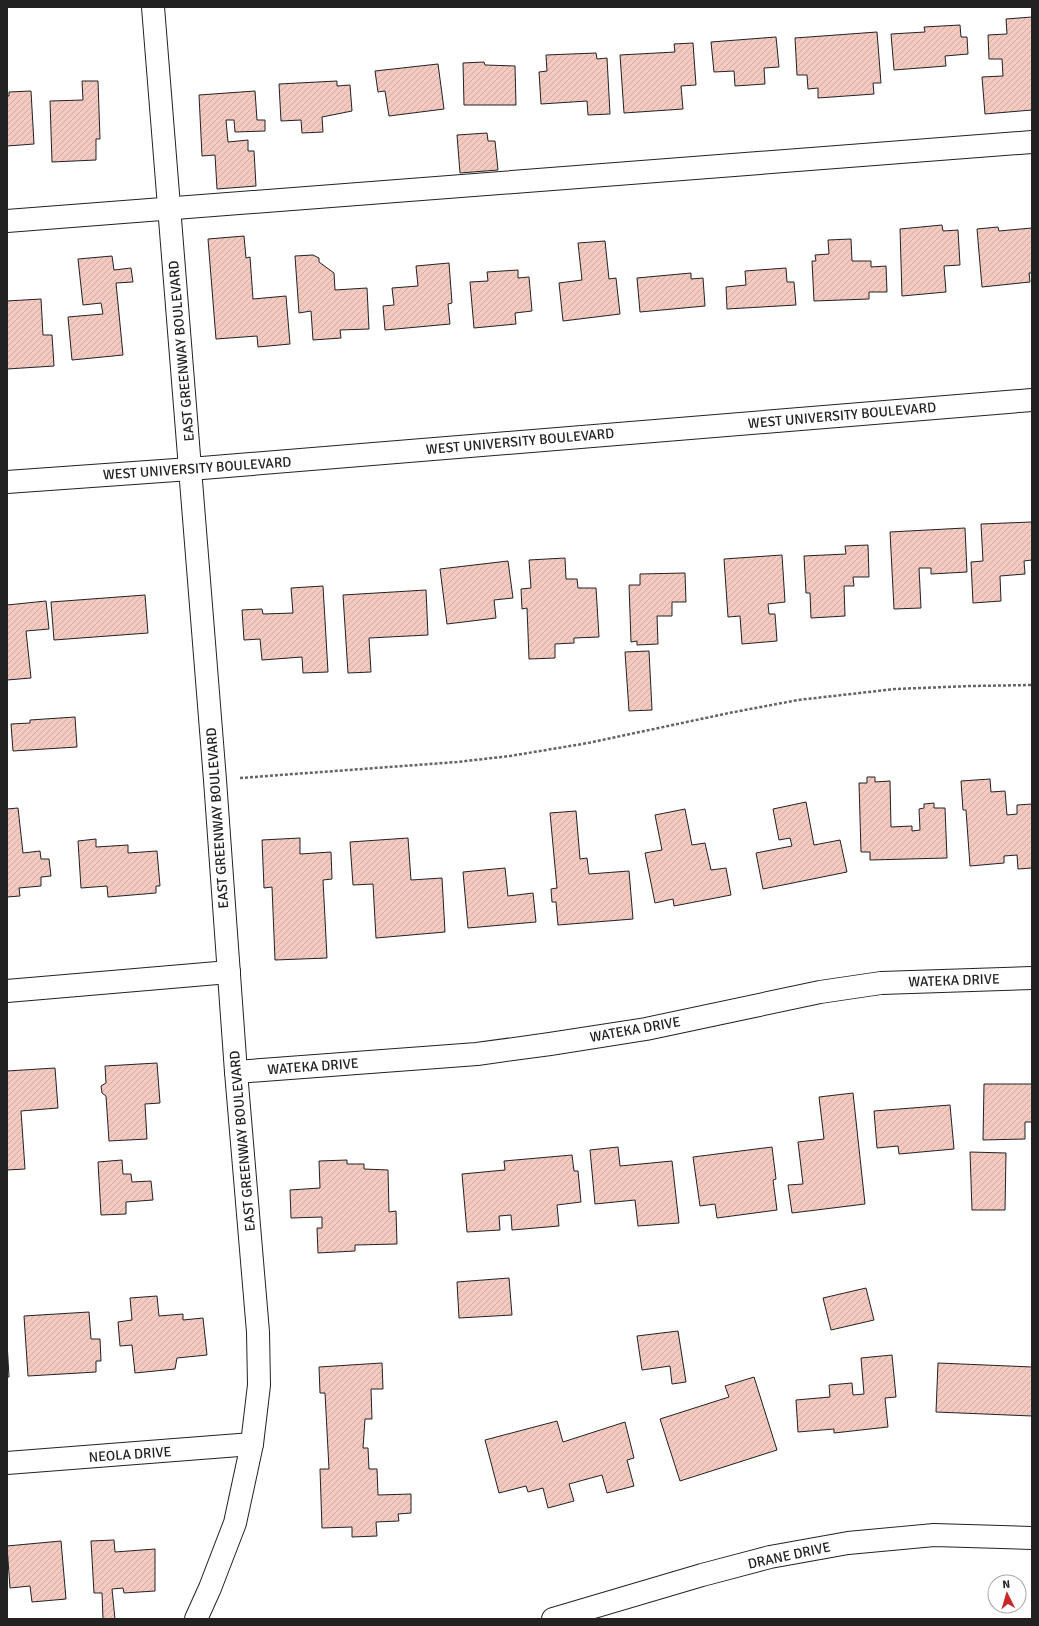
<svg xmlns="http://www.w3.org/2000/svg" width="1039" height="1626" viewBox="0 0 1039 1626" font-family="Signika,sans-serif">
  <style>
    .building { fill: url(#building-hatch); stroke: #222 }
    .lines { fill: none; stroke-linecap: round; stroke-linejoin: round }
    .minor-casing { stroke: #222; stroke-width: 24 }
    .path { stroke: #646464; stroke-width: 2.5; stroke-dasharray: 3 2; stroke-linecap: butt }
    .minor { stroke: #fff; stroke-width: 22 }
    .labels { text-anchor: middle; stroke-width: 3; stroke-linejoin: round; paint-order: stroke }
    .street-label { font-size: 14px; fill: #222; stroke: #fff }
  </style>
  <defs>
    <pattern id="building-hatch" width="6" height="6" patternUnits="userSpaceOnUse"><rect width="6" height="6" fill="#f3c9c0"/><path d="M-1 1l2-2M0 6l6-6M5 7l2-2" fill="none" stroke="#d0aca5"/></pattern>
  </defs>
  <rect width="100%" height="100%" fill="#fff"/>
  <g class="building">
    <path d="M 1032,17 L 1032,110 L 985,114 L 982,77 L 1003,76 L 1002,59 L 989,59 L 988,35 L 1007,34 L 1006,19 Z"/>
    <path d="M 960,25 L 961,37 L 967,37 L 968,54 L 945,56 L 946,66 L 894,70 L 891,34 L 925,32 L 924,27 Z"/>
    <path d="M 877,32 L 881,83 L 873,83 L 874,94 L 818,98 L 818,88 L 808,89 L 807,75 L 797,75 L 795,38 Z"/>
    <path d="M 776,37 L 779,67 L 764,68 L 765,84 L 735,86 L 734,71 L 714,72 L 711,42 Z"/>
    <path d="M 693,43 L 696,85 L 681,86 L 683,109 L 624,113 L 620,55 L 675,52 L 674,44 Z"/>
    <path d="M 596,53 L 597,59 L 607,58 L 610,114 L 588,115 L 587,101 L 541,104 L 539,72 L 547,71 L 546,55 Z"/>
    <path d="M 484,62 L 485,65 L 515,66 L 516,105 L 464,105 L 463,63 Z"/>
    <path d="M 438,64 L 444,109 L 389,116 L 385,91 L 378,92 L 375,71 Z"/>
    <path d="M 82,81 L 98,81 L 100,139 L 96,139 L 96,160 L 52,162 L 50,101 L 83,100 Z"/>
    <path d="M 337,81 L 337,86 L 350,85 L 352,111 L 322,117 L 323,132 L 302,133 L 301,120 L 281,121 L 279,84 Z"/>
    <path d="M 31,91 L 34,144 L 7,146 L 7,96 L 9,96 L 9,92 Z"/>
    <path d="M 255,91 L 257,120 L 265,120 L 265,131 L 235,132 L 234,120 L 226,120 L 228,142 L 248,140 L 248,151 L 254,151 L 256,186 L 217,189 L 215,155 L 202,156 L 199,95 Z"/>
    <path d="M 487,133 L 488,141 L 495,141 L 498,170 L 460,173 L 457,135 Z"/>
    <path d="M 942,225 L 943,231 L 958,230 L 960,265 L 944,266 L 946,292 L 902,296 L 900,229 Z"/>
    <path d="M 998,227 L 999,231 L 1032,228 L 1032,273 L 1029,273 L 1030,282 L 982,287 L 977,229 Z"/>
    <path d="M 244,236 L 246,258 L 250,257 L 253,299 L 286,296 L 290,344 L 258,347 L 257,336 L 216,339 L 208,239 Z"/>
    <path d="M 851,239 L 852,261 L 871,261 L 871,267 L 886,266 L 887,292 L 869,292 L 869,299 L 814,301 L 812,261 L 816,261 L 815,255 L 829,254 L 828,240 Z"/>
    <path d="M 605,241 L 609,279 L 616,278 L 620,314 L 563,321 L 559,283 L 582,280 L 578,243 Z"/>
    <path d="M 313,255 L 319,258 L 319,262 L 334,273 L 335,290 L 367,288 L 369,329 L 340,330 L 341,338 L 313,340 L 311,311 L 299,313 L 295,256 Z"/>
    <path d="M 112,256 L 114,270 L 131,268 L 133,282 L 116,283 L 123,355 L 72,360 L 68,317 L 103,314 L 101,303 L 83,305 L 78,259 Z"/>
    <path d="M 449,263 L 452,303 L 448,304 L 450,324 L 385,330 L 383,306 L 394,305 L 392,288 L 418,286 L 416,266 Z"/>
    <path d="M 786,268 L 787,282 L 794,282 L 796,305 L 727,309 L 726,287 L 746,285 L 745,271 Z"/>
    <path d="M 518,270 L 518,278 L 529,277 L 532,311 L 515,313 L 516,324 L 474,328 L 470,282 L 488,281 L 487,272 Z"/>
    <path d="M 691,273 L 691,279 L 703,278 L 705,306 L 640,312 L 637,278 Z"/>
    <path d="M 41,299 L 43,335 L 52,335 L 54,366 L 7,369 L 7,301 Z"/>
    <path d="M 1032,522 L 1032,560 L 1024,561 L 1025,574 L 1000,576 L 1001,601 L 973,603 L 971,562 L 983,561 L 981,524 Z"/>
    <path d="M 965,528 L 967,572 L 931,574 L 931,568 L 919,568 L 921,608 L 894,609 L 890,532 Z"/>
    <path d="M 868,545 L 869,577 L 853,577 L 854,586 L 844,586 L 845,616 L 811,618 L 810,593 L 806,593 L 804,556 L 846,554 L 845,546 Z"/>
    <path d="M 782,555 L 785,602 L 768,604 L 769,614 L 775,614 L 777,641 L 742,644 L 740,616 L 728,617 L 724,559 Z"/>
    <path d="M 565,558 L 566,579 L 577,579 L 578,588 L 596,588 L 599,637 L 574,638 L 574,643 L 555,644 L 555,658 L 529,659 L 527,608 L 522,609 L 521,589 L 531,588 L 529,560 Z"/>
    <path d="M 508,561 L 513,598 L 494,600 L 496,618 L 447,624 L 440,569 Z"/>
    <path d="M 685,573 L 686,602 L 672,602 L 672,616 L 657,616 L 658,644 L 637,645 L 637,641 L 631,642 L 629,585 L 640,585 L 640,574 Z"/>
    <path d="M 323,586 L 328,672 L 303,673 L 302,657 L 262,660 L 260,639 L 244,640 L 242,610 L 262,609 L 263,614 L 293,613 L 291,588 Z"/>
    <path d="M 426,590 L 428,635 L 369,638 L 371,672 L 348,673 L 343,595 Z"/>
    <path d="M 145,595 L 148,633 L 54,640 L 51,602 Z"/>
    <path d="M 46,601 L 49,629 L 26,631 L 31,678 L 7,680 L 7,605 Z"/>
    <path d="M 649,651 L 652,710 L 629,711 L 625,652 Z"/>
    <path d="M 75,717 L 77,747 L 13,751 L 11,724 L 30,723 L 30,720 Z"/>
    <path d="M 867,777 L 875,777 L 875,782 L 890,781 L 891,827 L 912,826 L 912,831 L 920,830 L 919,809 L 924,808 L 924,804 L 934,803 L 934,808 L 945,808 L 947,858 L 870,860 L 870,852 L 861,852 L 859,783 L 867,783 Z"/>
    <path d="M 990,779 L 991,792 L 1005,791 L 1007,815 L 1017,814 L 1017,805 L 1032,804 L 1032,868 L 1018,869 L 1017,855 L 1004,856 L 1004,863 L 970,866 L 966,810 L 963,810 L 961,781 Z"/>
    <path d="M 806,802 L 814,845 L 840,840 L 847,872 L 763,889 L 756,853 L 792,846 L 790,838 L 779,840 L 773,809 Z"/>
    <path d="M 18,808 L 23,853 L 40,851 L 41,859 L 49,859 L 51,876 L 41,877 L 41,886 L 19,888 L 20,896 L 7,897 L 7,809 Z"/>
    <path d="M 685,809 L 692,845 L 705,843 L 711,870 L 726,868 L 731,895 L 674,906 L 673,899 L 655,903 L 645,853 L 662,850 L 655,815 Z"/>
    <path d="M 576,811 L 580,859 L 587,858 L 589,874 L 629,871 L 633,919 L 558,925 L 556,902 L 552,902 L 551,889 L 557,888 L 550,813 Z"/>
    <path d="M 300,838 L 300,854 L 331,852 L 332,879 L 323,880 L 327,958 L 275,960 L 272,887 L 264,888 L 262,840 Z"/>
    <path d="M 408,838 L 411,880 L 442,878 L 445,932 L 376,938 L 373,884 L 353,885 L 350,842 Z"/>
    <path d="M 96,839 L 96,847 L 128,845 L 128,853 L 157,851 L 160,886 L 156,886 L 156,893 L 108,897 L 107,886 L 81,888 L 78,841 Z"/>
    <path d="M 505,868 L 508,896 L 533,893 L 536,922 L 468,928 L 463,872 Z"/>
    <path d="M 157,1063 L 160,1103 L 145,1104 L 147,1139 L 109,1141 L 106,1096 L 102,1093 L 101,1086 L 106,1083 L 105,1066 Z"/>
    <path d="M 55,1068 L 58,1108 L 21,1111 L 25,1169 L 7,1170 L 7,1071 Z"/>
    <path d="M 984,1084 L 1032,1084 L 1032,1122 L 1025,1122 L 1025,1139 L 983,1140 Z"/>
    <path d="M 853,1093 L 865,1204 L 792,1213 L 788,1185 L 803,1184 L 798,1142 L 824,1139 L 819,1097 Z"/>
    <path d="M 950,1105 L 954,1149 L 899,1154 L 898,1146 L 877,1148 L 874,1111 Z"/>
    <path d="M 618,1147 L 620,1166 L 672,1161 L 679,1223 L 638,1226 L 635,1200 L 595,1204 L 590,1150 Z"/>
    <path d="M 772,1147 L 776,1179 L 773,1180 L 777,1210 L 717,1218 L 715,1204 L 700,1206 L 693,1157 Z"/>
    <path d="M 970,1152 L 1006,1153 L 1005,1210 L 972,1210 Z"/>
    <path d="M 572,1155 L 574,1171 L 578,1171 L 581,1202 L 557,1205 L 559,1226 L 512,1230 L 511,1215 L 499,1216 L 500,1230 L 467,1232 L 462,1174 L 505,1170 L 504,1161 Z"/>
    <path d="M 122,1160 L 123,1174 L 131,1174 L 132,1182 L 151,1181 L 153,1200 L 126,1202 L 126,1214 L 101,1215 L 98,1162 Z"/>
    <path d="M 347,1160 L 347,1164 L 364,1164 L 364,1169 L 388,1170 L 389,1212 L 396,1211 L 397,1244 L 355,1245 L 355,1251 L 318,1253 L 317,1228 L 322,1228 L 322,1217 L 291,1218 L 290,1190 L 320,1188 L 319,1161 Z"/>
    <path d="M 509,1278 L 512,1315 L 459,1318 L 457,1282 Z"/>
    <path d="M 866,1288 L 874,1320 L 831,1330 L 823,1298 Z"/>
    <path d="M 157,1296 L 159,1316 L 183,1314 L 183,1320 L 203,1318 L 207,1355 L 177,1358 L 175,1369 L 135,1373 L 132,1345 L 120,1346 L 118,1322 L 132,1320 L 130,1298 Z"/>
    <path d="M 89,1312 L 91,1339 L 100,1339 L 101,1361 L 96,1361 L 96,1372 L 28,1376 L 24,1316 Z"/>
    <path d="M 678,1331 L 686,1382 L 672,1384 L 670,1366 L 642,1370 L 637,1336 Z"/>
    <path d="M 7,1342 L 9,1377 L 7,1377 Z"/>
    <path d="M 892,1355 L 896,1397 L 885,1398 L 888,1427 L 834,1433 L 834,1429 L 798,1432 L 796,1400 L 830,1397 L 829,1385 L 852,1383 L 853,1395 L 864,1394 L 861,1358 Z"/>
    <path d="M 382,1363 L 383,1389 L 371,1389 L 372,1419 L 365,1419 L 363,1448 L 368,1448 L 369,1469 L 377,1469 L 378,1495 L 411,1494 L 411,1513 L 398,1514 L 399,1521 L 376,1522 L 377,1536 L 352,1537 L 352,1527 L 322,1528 L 320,1469 L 329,1469 L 325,1393 L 320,1393 L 319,1367 Z"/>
    <path d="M 938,1363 L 1032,1367 L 1032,1416 L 936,1412 Z"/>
    <path d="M 754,1377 L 777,1450 L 680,1481 L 660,1419 L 729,1397 L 725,1386 Z"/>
    <path d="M 557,1421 L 563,1442 L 625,1422 L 634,1458 L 627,1460 L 634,1486 L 607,1493 L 602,1475 L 569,1484 L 574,1501 L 548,1508 L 543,1488 L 528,1492 L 526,1486 L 499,1493 L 485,1440 Z"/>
    <path d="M 114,1540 L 115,1552 L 155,1549 L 155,1591 L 124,1593 L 123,1588 L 112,1589 L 115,1619 L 103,1619 L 102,1593 L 94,1593 L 91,1541 Z"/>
    <path d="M 61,1541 L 66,1599 L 32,1602 L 30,1586 L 10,1588 L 7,1546 Z"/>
  </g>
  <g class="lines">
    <g class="minor-casing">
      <g id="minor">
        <path d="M 153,7 L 215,780 L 236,1072 L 258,1332 L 259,1385 L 252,1444 L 235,1523 L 210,1588 L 196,1619"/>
        <path d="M 7,221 L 1032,142"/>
        <path d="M 7,482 L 190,469 L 1032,400"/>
        <path d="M 7,991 L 229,972"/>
        <path d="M 236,1072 L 477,1054 L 550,1044 L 646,1029 L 820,992 L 881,983 L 1032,978"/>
        <path d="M 7,1463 L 252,1444"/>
        <path d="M 553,1619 L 702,1575 L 770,1557 L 848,1543 L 934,1535 L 1032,1538"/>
      </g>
    </g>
    <path class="path" d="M 240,778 L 457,762 L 510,756 L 588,743 L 729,713 L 798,700 L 895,689 L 971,686 L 1032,685"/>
    <use href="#minor" class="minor"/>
  </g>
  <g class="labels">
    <g class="street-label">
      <text transform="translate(181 351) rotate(-95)" y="5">EAST GREENWAY BOULEVARD</text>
      <text transform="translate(842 415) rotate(-5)" y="5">WEST UNIVERSITY BOULEVARD</text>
      <text transform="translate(520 441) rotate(-5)" y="5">WEST UNIVERSITY BOULEVARD</text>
      <text transform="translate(197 468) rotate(-4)" y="5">WEST UNIVERSITY BOULEVARD</text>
      <text transform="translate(217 818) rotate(-94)" y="5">EAST GREENWAY BOULEVARD</text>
      <text transform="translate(954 980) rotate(-2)" y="5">WATEKA DRIVE</text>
      <text transform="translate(635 1029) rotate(-10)" y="5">WATEKA DRIVE</text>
      <text transform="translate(313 1066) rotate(-4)" y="5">WATEKA DRIVE</text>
      <text transform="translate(242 1141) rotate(-95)" y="5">EAST GREENWAY BOULEVARD</text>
      <text transform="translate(130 1454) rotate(-4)" y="5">NEOLA DRIVE</text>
      <text transform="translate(789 1555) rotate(-12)" y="5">DRANE DRIVE</text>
    </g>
  </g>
  <rect width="1039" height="1626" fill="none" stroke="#222222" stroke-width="16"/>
  <g transform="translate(1007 1594) rotate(355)"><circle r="19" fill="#ffffff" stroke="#a7a7a7"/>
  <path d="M0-3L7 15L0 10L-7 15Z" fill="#c62828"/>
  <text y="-6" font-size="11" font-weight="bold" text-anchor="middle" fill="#222222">N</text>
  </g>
</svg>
